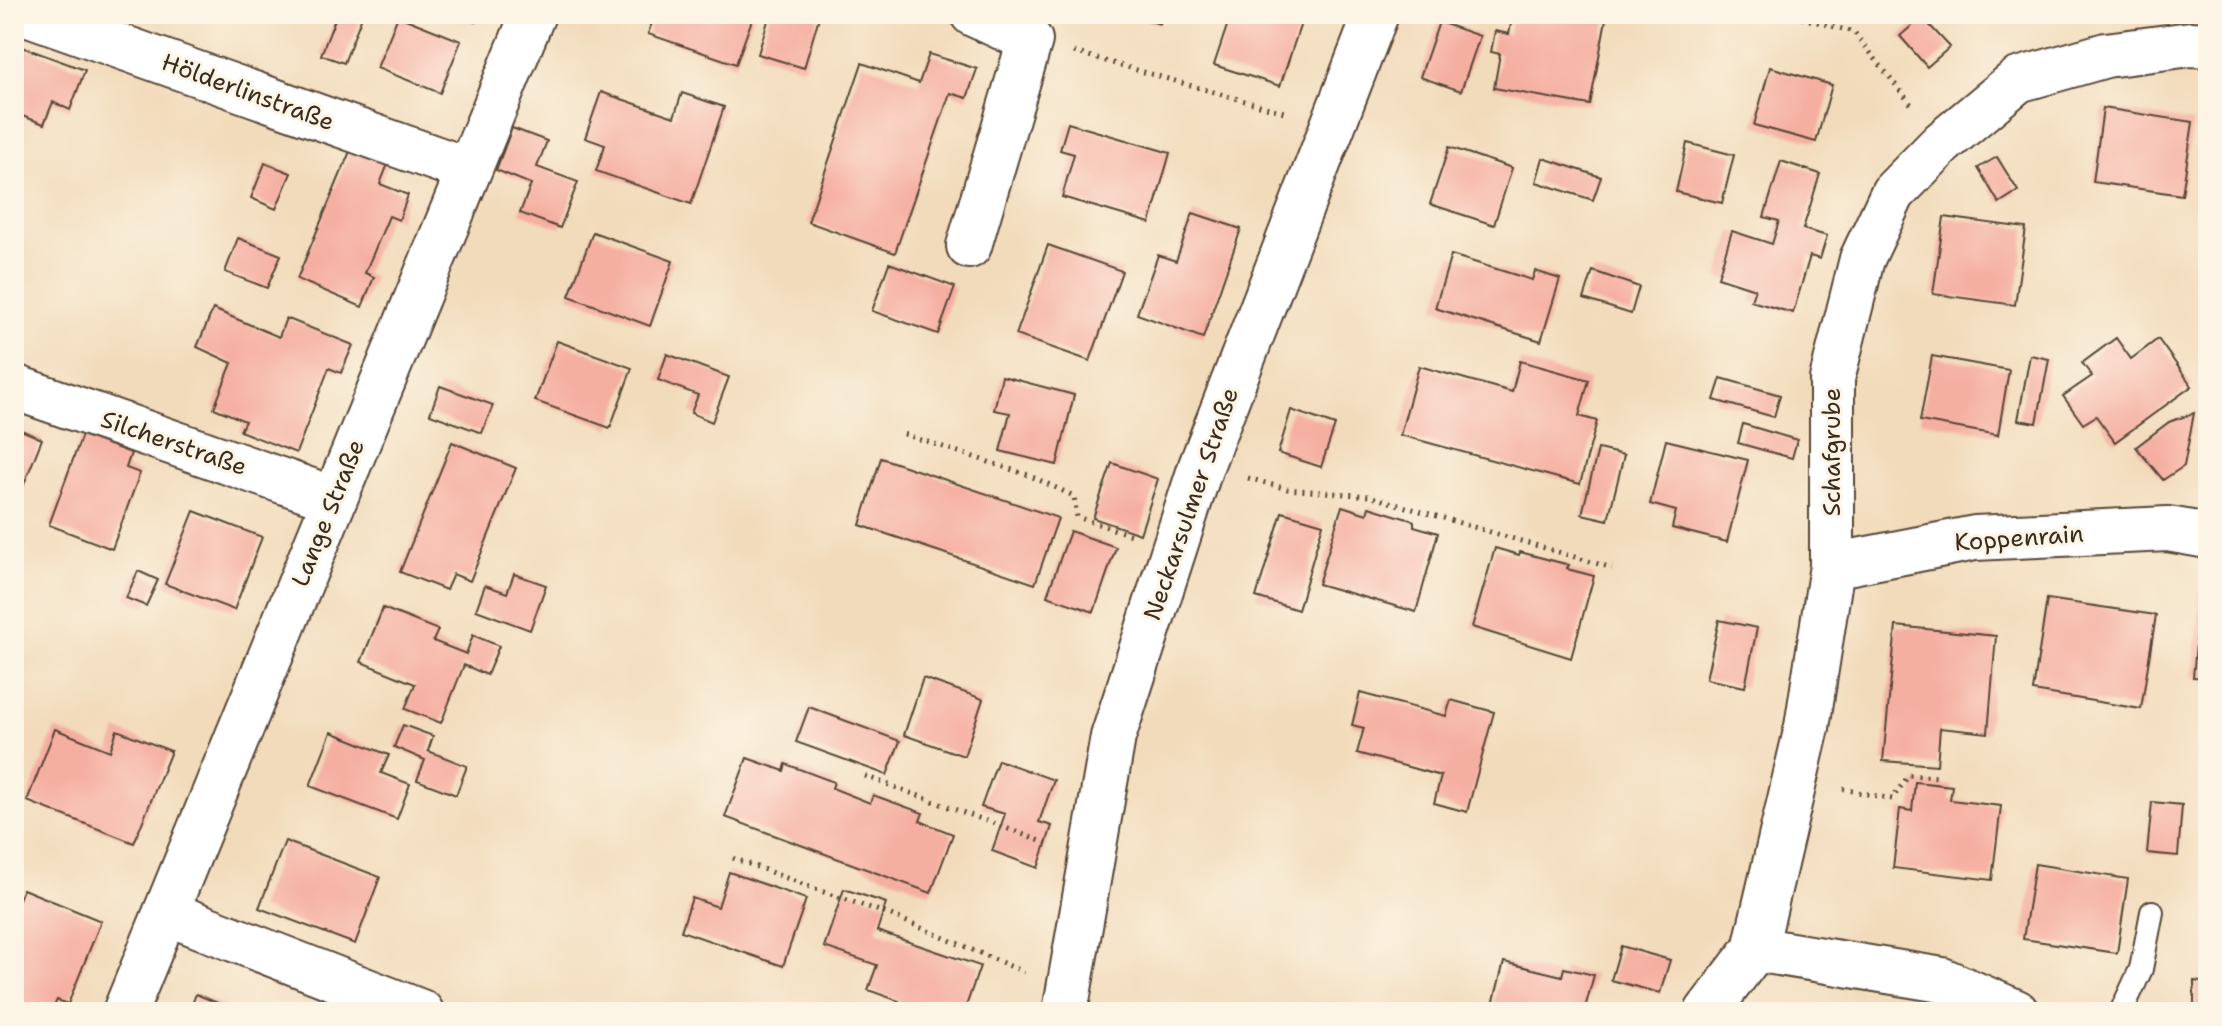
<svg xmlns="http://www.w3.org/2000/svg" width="2222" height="1026" viewBox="0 0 2222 1026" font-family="'Shantell Sans',sans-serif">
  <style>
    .building { fill: #f5afa1 }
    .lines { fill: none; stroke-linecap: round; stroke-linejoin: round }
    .service-casing { stroke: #564536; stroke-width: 26 }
    .minor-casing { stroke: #564536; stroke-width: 48 }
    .path { stroke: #564536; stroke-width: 5; stroke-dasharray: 2 6; stroke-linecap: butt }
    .service { stroke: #fff; stroke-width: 22 }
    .minor { stroke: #fff; stroke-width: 44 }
    .labels { text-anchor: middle; stroke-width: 6; stroke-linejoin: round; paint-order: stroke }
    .street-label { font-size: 24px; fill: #3b2a1e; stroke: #fcf5e5 }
  </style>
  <rect width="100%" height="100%" fill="#fcf5e5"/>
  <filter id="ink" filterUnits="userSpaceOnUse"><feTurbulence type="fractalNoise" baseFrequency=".0125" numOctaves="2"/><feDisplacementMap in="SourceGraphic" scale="16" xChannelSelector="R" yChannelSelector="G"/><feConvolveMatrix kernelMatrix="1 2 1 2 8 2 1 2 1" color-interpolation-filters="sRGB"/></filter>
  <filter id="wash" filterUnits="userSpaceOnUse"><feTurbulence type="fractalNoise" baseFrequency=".006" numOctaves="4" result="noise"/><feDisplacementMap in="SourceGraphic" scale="32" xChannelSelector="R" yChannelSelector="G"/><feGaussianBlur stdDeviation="1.8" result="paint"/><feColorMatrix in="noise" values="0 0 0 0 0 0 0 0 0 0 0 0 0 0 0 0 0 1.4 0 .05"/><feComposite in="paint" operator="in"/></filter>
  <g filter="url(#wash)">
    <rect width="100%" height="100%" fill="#f2dbbb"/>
    <g id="blocks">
      <g class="building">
        <path d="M 337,14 L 355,14 L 362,16 L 344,63 L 321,55 Z"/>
        <path d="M 453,14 L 478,14 L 475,22 Z"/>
        <path d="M 655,14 L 754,14 L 736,64 L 648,34 Z"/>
        <path d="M 770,14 L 820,14 L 804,68 L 758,54 Z"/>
        <path d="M 1126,14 L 1163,14 L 1160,24 Z"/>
        <path d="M 1231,14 L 1304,14 L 1280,86 L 1214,65 Z"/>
        <path d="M 1513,14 L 1607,14 L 1590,105 L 1494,88 L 1500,54 L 1491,52 L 1495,31 L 1509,34 Z"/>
        <path d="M 398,16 L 461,41 L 440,93 L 377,68 Z"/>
        <path d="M 1922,17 L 1950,47 L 1927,67 L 1900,36 Z"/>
        <path d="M 1439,22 L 1480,36 L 1461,91 L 1420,77 Z"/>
        <path d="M 14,44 L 85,70 L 70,110 L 53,102 L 44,124 L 14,113 Z"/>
        <path d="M 929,54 L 977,69 L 967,98 L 950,93 L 895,253 L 808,222 L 862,63 L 919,83 Z"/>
        <path d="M 1770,67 L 1832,85 L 1816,142 L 1754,125 Z"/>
        <path d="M 601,92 L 674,117 L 682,93 L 724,107 L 691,204 L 596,171 L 605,145 L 585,138 Z"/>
        <path d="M 2103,108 L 2193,122 L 2182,195 L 2093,182 Z"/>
        <path d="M 1068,123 L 1170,153 L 1150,223 L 1062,197 L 1074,154 L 1060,150 Z"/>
        <path d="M 512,128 L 547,141 L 537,167 L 578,182 L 560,228 L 520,213 L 531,184 L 496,170 Z"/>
        <path d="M 2206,131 L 2208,131 L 2208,151 L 2203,150 Z"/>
        <path d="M 1687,143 L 1734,155 L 1722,203 L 1676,192 Z"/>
        <path d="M 353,144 L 390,159 L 380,184 L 408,195 L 399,220 L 389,216 L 365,273 L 374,277 L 362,307 L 297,279 Z"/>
        <path d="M 1449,147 L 1512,168 L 1494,225 L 1430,204 Z"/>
        <path d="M 1997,157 L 2018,191 L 1999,203 L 1978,168 Z"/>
        <path d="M 1543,158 L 1601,177 L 1593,200 L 1536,182 Z"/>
        <path d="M 1781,161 L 1820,174 L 1803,229 L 1827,236 L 1820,259 L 1810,256 L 1793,313 L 1751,301 L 1755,289 L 1718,277 L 1732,231 L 1772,244 L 1779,221 L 1764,217 Z"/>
        <path d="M 265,163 L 291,173 L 276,209 L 251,198 Z"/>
        <path d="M 1193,213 L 1241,229 L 1203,338 L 1137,314 L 1158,255 L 1176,261 Z"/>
        <path d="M 1944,217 L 2026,228 L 2015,305 L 1933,294 Z"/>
        <path d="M 593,232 L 673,261 L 650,326 L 569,296 Z"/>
        <path d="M 238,238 L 281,255 L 267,288 L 225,272 Z"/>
        <path d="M 1048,245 L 1122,271 L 1090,361 L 1016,335 Z"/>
        <path d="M 1451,255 L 1532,280 L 1535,271 L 1560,279 L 1541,341 L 1435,308 Z"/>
        <path d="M 889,263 L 955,287 L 938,334 L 872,311 Z"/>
        <path d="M 1593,271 L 1639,287 L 1631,314 L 1584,299 Z"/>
        <path d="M 213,309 L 279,337 L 286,318 L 353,345 L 341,373 L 329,368 L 296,453 L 240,431 L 245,421 L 214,408 L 232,363 L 197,347 Z"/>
        <path d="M 2116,338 L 2131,359 L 2158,339 L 2192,386 L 2115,442 L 2096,416 L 2083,424 L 2063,396 L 2092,376 L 2082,363 Z"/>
        <path d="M 557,341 L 632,368 L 610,428 L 535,401 Z"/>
        <path d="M 667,354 L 729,377 L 712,422 L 691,413 L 698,395 L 658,380 Z"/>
        <path d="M 2030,355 L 2049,359 L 2037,423 L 2018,420 Z"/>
        <path d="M 1932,356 L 2009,370 L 1998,435 L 1920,421 Z"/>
        <path d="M 1520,361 L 1589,380 L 1579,416 L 1597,421 L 1580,484 L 1400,435 L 1419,366 L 1512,392 Z"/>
        <path d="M 1002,376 L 1074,395 L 1057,465 L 1000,451 L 1010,413 L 994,410 Z"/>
        <path d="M 1721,378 L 1780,395 L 1774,417 L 1714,400 Z"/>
        <path d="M 440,386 L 493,405 L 482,433 L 430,414 Z"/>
        <path d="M 1291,410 L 1335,425 L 1321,467 L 1278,453 Z"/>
        <path d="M 2194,413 L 2184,466 L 2163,480 L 2136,447 L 2169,422 Z"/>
        <path d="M 1743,424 L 1797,440 L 1792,458 L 1738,443 Z"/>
        <path d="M 14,427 L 42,439 L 14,509 Z"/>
        <path d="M 82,435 L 131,453 L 126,468 L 140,473 L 112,549 L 49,525 Z"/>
        <path d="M 1666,440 L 1748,460 L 1727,542 L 1672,528 L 1676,511 L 1650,504 Z"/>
        <path d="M 452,442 L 516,468 L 470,581 L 453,574 L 446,590 L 400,572 Z"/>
        <path d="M 1598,449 L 1624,455 L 1608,520 L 1582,514 Z"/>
        <path d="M 881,458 L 1058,518 L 1035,584 L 860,525 Z"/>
        <path d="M 1112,463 L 1158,479 L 1140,534 L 1093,518 Z"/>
        <path d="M 1342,506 L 1367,514 L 1369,507 L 1414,521 L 1414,526 L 1438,533 L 1416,612 L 1318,584 Z"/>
        <path d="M 194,511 L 262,537 L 234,610 L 165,584 Z"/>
        <path d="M 1282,512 L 1323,524 L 1298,610 L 1256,597 Z"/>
        <path d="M 1070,531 L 1116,547 L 1094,612 L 1047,596 Z"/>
        <path d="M 1495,548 L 1519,555 L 1520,552 L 1569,565 L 1567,569 L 1594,576 L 1571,658 L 1472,627 Z"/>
        <path d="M 138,571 L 158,580 L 146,606 L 126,598 Z"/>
        <path d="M 514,574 L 546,585 L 530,630 L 476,610 L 485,585 L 507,593 Z"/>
        <path d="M 2201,591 L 2208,592 L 2208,678 L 2193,677 Z"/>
        <path d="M 2047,599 L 2156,615 L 2141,709 L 2033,691 Z"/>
        <path d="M 383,608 L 438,630 L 433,641 L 466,654 L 473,635 L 499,646 L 487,675 L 464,665 L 441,723 L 405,709 L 415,684 L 361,662 Z"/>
        <path d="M 1719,620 L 1757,628 L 1745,687 L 1706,679 Z"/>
        <path d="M 1896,626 L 1996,636 L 1988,733 L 1940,728 L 1937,765 L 1883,761 Z"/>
        <path d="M 923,678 L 983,699 L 964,756 L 904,735 Z"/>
        <path d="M 1360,693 L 1446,716 L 1451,700 L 1494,712 L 1467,812 L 1434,803 L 1441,776 L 1357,753 L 1364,728 L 1352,725 Z"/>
        <path d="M 809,707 L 900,741 L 887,775 L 796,742 Z"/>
        <path d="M 403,725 L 433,736 L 428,751 L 467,766 L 456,795 L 417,780 L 425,760 L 394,747 Z"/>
        <path d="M 55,729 L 110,751 L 117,730 L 171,751 L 134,843 L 27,801 Z"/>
        <path d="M 331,732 L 389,755 L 381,773 L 410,784 L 397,819 L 310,786 Z"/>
        <path d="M 747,758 L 784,771 L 786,764 L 834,782 L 832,788 L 870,803 L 873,795 L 923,813 L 920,821 L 953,834 L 931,893 L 725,817 Z"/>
        <path d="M 998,760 L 1054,780 L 1039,822 L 1052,826 L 1038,868 L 992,851 L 1005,814 L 981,807 Z"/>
        <path d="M 1915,782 L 1952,786 L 1950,800 L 2001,806 L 1992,880 L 1893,868 L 1900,809 L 1912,811 Z"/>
        <path d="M 2152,802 L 2182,805 L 2178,856 L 2147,853 Z"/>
        <path d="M 285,841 L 380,877 L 355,944 L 259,908 Z"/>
        <path d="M 2035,864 L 2128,879 L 2117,953 L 2023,939 Z"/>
        <path d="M 729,872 L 806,899 L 783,966 L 681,931 L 692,898 L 718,907 Z"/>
        <path d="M 23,889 L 101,921 L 68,1004 L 57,1000 L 51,1012 L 14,1012 L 14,912 Z"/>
        <path d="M 844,889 L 886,903 L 877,931 L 980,966 L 964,1012 L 895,1012 L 899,1001 L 868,990 L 877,965 L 824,947 Z"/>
        <path d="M 1621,946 L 1670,960 L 1660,993 L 1611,980 Z"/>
        <path d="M 1504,962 L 1562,976 L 1564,968 L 1594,975 L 1584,1012 L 1491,1012 Z"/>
        <path d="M 2194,981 L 2208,983 L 2208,1012 L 2194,1012 Z"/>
        <path d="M 196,994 L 239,1012 L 189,1012 Z"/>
        <path d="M 266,1006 L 282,1012 L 263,1012 Z"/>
      </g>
    </g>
  </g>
  <g filter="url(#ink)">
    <use href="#blocks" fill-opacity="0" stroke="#564536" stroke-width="2"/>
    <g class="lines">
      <g class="service-casing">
        <path id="service" d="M 2121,1012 L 2141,969 L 2152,912"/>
      </g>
      <g class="minor-casing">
        <g id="minor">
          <path d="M 29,14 L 468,170"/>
          <path d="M 969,246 L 1030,40 L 973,14"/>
          <path d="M 14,387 L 334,499"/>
          <path d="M 1832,566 L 1975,538 L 2168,529 L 2208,536"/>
          <path d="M 167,913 L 421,1012"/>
          <path d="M 1755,949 L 1942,980 L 2016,1012"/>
          <path d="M 125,1012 L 533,14"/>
          <path d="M 1065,1012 L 1113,737 L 1201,466 L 1376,14"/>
          <path d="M 1707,1012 L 1755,949 L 1807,727 L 1832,566 L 1832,379 L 1862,259 L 1893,193 L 1942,143 L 2018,80 L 2106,55 L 2191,44 L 2208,45"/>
        </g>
      </g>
      <g class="path">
        <path d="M 1786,14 L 1854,32 L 1914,108"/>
        <path d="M 1074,52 L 1287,113"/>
        <path d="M 904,434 L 1028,475 L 1074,496 L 1077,517 L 1131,535"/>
        <path d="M 1248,478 L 1287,489 L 1369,496 L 1612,568"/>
        <path d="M 865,776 L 1046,843"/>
        <path d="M 1843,789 L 1892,799 L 1909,775 L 1941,777"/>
        <path d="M 733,858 L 821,891 L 891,915 L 1024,972"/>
      </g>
      <use href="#service" class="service"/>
      <use href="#minor" class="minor"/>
    </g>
  </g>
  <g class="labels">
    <g class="street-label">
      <text transform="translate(248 92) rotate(20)" y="8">Hölderlinstraße</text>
      <text transform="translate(174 443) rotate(19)" y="8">Silcherstraße</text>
      <text transform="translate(1832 452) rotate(-90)" y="8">Schafgrube</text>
      <text transform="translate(1191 504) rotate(-71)" y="8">Neckarsulmer Straße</text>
      <text transform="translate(328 513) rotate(-68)" y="8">Lange Straße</text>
      <text transform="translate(2019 538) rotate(-4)" y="8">Koppenrain</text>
    </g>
  </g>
  <rect width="2222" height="1026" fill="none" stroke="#fcf5e5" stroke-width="48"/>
</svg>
